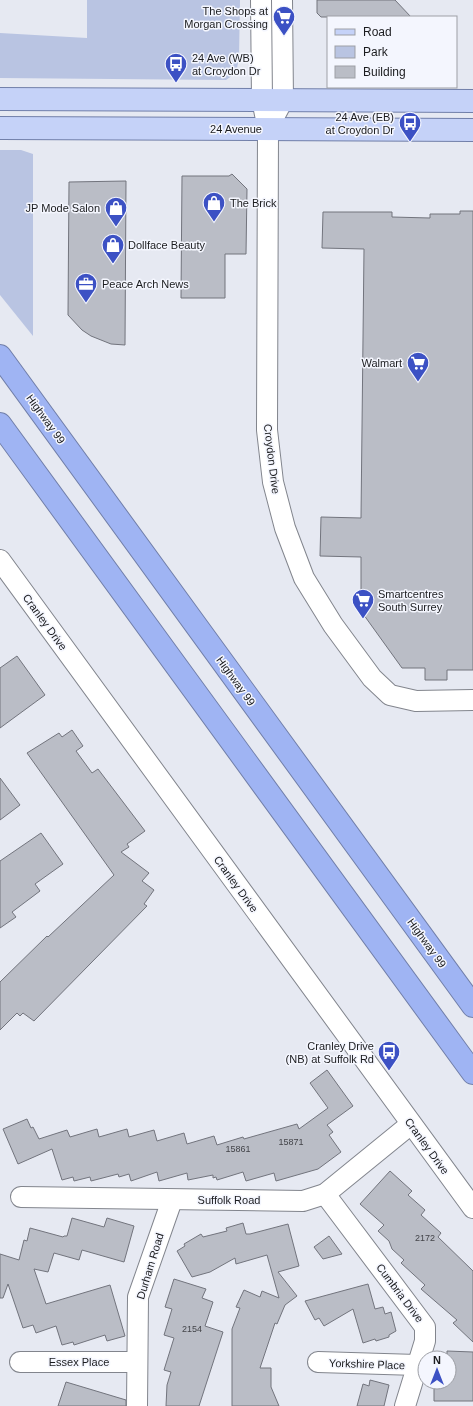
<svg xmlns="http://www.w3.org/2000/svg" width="473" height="1406" viewBox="0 0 473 1406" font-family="Arial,sans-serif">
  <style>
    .green { fill: #b9c4e2 }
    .building { fill: #babdc6; stroke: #72747d }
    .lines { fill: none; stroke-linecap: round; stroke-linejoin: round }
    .minor-casing { stroke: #82858d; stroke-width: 22 }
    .major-casing { stroke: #717fa9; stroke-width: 24 }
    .highway-casing { stroke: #717fa9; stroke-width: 24 }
    .minor { stroke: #fff; stroke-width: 20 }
    .major { stroke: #c5d2f8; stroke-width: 22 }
    .highway { stroke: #9fb4f3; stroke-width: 22 }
    .labels { text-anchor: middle; stroke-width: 3; stroke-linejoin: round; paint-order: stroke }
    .number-label { font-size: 9px; fill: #434449 }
    .poi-label { font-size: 11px; fill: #1b1c1f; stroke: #f4f6fe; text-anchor: end }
    .street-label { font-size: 11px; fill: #1b1c1f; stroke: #f4f6fe }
  </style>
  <rect width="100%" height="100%" fill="#e6e9f2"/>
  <g class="green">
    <path d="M 87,0 L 240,0 L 239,58 L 236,73 L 226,80 L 0,78 L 0,33 L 87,38 Z"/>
    <path d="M 0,150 L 21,150 L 33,154 L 33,336 L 0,295 Z"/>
  </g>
  <g class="building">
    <path d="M 317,0 L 395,0 L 411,17 L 321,17 L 317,13 Z"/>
    <path d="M 232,174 L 247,189 L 246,254 L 225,254 L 225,298 L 181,298 L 182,176 L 229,176 Z"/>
    <path d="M 126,181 L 125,345 L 111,344 L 91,336 L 82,330 L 68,315 L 69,182 Z"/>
    <path d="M 460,211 L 473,211 L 473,670 L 447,670 L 447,680 L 425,680 L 425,668 L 402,668 L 361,611 L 361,557 L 320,556 L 321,517 L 361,518 L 364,249 L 322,248 L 323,212 L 392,212 L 392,217 L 430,218 L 430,214 L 460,214 Z"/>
    <path d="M 17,656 L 45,695 L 0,728 L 0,668 Z"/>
    <path d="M 72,730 L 83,746 L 76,751 L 92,773 L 98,769 L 145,831 L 127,844 L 129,847 L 121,852 L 149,873 L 142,881 L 154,890 L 144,904 L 147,906 L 34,1021 L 23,1013 L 20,1016 L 17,1013 L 0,1030 L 0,982 L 47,936 L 48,937 L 114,875 L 27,753 L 59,733 L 62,737 Z"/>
    <path d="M 0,778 L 20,805 L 0,820 Z"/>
    <path d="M 41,833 L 63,864 L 35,884 L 40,891 L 12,912 L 16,917 L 0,928 L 0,861 Z"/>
    <path d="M 327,1070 L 353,1106 L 327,1125 L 333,1132 L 329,1135 L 341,1152 L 318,1169 L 276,1181 L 274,1173 L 246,1181 L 243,1172 L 217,1180 L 216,1177 L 213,1178 L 213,1175 L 188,1180 L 187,1173 L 159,1181 L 157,1172 L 131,1181 L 129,1174 L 119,1177 L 118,1174 L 91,1181 L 90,1177 L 74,1181 L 73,1177 L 62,1180 L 52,1149 L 18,1164 L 3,1129 L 27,1119 L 31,1128 L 33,1127 L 39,1139 L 67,1130 L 70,1137 L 97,1129 L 99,1137 L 127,1129 L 129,1137 L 154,1130 L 157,1141 L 184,1133 L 187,1144 L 214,1136 L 217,1145 L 243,1137 L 244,1139 L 297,1124 L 299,1129 L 328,1108 L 310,1083 Z"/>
    <path d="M 390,1171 L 412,1191 L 408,1195 L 425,1210 L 421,1215 L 441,1233 L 438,1237 L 473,1271 L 473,1342 L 453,1323 L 457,1320 L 421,1289 L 425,1285 L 401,1263 L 404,1260 L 392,1249 L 389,1241 L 378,1231 L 384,1225 L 360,1204 Z"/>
    <path d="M 72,1218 L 104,1227 L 107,1218 L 134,1226 L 124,1262 L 82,1250 L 79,1260 L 54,1253 L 48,1272 L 34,1269 L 46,1304 L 110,1285 L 125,1336 L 107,1341 L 105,1335 L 74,1345 L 73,1342 L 62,1345 L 56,1326 L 36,1333 L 33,1325 L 23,1328 L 8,1284 L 3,1298 L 0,1298 L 0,1254 L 19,1260 L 24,1240 L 27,1241 L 30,1228 L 63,1237 L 64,1236 L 67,1236 Z"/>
    <path d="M 243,1223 L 246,1234 L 250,1234 L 288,1224 L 299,1266 L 278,1272 L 297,1296 L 285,1305 L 277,1324 L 275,1323 L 260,1368 L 271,1368 L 271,1387 L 279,1406 L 232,1406 L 232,1329 L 240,1308 L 236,1307 L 244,1290 L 260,1297 L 262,1291 L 279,1298 L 267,1255 L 236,1264 L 235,1258 L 210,1272 L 192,1277 L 177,1251 L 185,1246 L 184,1244 L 201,1234 L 203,1237 L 227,1231 L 226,1228 Z"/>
    <path d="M 329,1236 L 342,1254 L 323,1259 L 314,1247 Z"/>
    <path d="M 174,1279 L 206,1289 L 202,1298 L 213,1302 L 205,1326 L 223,1332 L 199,1406 L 166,1406 L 167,1385 L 171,1372 L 164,1370 L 174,1338 L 164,1335 L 172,1309 L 165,1307 Z"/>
    <path d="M 368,1284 L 375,1309 L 383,1307 L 385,1314 L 391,1312 L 396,1331 L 389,1335 L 389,1337 L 376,1341 L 375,1339 L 363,1343 L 353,1309 L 324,1326 L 319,1318 L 315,1320 L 305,1301 Z"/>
    <path d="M 447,1351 L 473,1352 L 473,1401 L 434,1401 L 434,1382 L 449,1382 L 449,1358 L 447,1358 Z"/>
    <path d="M 370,1380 L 389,1385 L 384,1406 L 357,1406 L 363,1384 L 369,1386 Z"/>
    <path d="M 66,1382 L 126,1400 L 126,1406 L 58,1406 Z"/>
  </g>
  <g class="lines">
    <g class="minor-casing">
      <g id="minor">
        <path d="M 261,0 L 262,100 L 268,129 L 267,430 L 273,482 L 285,528 L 304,578 L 333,625 L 372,678 L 390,695 L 416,701 L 473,700"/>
        <path d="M 275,115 L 283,100 L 282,0"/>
        <path d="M 0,560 L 473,1208"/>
        <path d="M 325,1194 L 425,1327 L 425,1341 L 405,1406"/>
        <path d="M 21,1197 L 303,1201 L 325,1194 L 411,1124"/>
        <path d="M 20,1362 L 137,1362"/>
        <path d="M 318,1362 L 417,1365"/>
        <path d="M 137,1406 L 138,1297 L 172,1200"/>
      </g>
    </g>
    <g class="major-casing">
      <g id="major">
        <path d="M 0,99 L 473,101"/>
        <path d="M 0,128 L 473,130"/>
      </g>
    </g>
    <g class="highway-casing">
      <g id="highway">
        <path d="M 0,356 L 473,1006"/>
        <path d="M 0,424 L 473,1073"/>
      </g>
    </g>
    <use href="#minor" class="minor"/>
    <use href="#major" class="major"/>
    <use href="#highway" class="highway"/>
  </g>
  <defs>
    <g id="supermarket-pin" transform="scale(1.15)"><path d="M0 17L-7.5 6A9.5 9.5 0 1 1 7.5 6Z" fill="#3c51c4" stroke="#f4f6fe"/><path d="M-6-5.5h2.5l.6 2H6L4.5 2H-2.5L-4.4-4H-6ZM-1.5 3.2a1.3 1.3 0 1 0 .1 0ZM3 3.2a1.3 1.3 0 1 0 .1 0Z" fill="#fff"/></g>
    <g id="bus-pin" transform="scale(1.15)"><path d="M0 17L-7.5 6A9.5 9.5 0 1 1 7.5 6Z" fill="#3c51c4" stroke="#f4f6fe"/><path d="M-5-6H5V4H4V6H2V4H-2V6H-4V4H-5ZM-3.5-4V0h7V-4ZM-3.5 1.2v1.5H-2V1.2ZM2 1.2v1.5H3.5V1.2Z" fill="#fff"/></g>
    <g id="shop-pin" transform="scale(1.15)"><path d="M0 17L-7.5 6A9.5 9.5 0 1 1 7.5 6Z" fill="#3c51c4" stroke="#f4f6fe"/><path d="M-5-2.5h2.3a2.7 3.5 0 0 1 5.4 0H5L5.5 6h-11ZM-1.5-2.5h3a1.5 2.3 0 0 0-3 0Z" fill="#fff"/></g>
    <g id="office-pin" transform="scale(1.15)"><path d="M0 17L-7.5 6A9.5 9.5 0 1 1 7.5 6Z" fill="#3c51c4" stroke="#f4f6fe"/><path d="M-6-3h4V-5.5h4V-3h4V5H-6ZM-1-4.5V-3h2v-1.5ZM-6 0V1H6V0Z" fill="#fff"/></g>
  </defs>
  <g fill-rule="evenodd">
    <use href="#supermarket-pin" x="284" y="17"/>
    <use href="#bus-pin" x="176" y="64"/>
    <use href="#bus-pin" x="410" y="123"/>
    <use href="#shop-pin" x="214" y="203"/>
    <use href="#shop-pin" x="116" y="208"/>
    <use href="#shop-pin" x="113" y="245"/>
    <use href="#office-pin" x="86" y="284"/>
    <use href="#supermarket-pin" x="418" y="363"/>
    <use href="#supermarket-pin" x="363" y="600"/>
    <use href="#bus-pin" x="389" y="1052"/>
  </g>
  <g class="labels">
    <g class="number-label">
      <text x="291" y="1145">15871</text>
      <text x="238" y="1152">15861</text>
      <text x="425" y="1241">2172</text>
      <text x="192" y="1332">2154</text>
    </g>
    <g class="poi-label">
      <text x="268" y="15">The Shops at<tspan x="268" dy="13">Morgan Crossing</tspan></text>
      <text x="192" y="62" text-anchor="start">24 Ave (WB)<tspan x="192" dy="13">at Croydon Dr</tspan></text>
      <text x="394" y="121">24 Ave (EB)<tspan x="394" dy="13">at Croydon Dr</tspan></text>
      <text x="230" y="207" text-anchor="start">The Brick</text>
      <text x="100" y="212">JP Mode Salon</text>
      <text x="128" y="249" text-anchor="start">Dollface Beauty</text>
      <text x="102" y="288" text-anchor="start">Peace Arch News</text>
      <text x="402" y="367">Walmart</text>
      <text x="378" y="598" text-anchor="start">Smartcentres<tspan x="378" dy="13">South Surrey</tspan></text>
      <text x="374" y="1050">Cranley Drive<tspan x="374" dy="13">(NB) at Suffolk Rd</tspan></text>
    </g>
    <g class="street-label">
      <text x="236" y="133">24 Avenue</text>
      <text transform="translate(46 419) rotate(54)" y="4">Highway 99</text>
      <text transform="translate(272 459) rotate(83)" y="4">Croydon Drive</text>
      <text transform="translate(45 622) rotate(54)" y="4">Cranley Drive</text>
      <text transform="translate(236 681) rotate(54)" y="4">Highway 99</text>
      <text transform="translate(236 884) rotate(54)" y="4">Cranley Drive</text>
      <text transform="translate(427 943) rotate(54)" y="4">Highway 99</text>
      <text transform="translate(427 1146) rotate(54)" y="4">Cranley Drive</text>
      <text x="229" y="1204">Suffolk Road</text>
      <text transform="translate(150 1266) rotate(-73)" y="4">Durham Road</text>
      <text transform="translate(400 1293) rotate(53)" y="4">Cumbria Drive</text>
      <text x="79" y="1366">Essex Place</text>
      <text transform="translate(367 1364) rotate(2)" y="4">Yorkshire Place</text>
    </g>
  </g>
  <rect x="327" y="16" width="130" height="72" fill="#f4f6fe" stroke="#9d9fa5"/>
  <rect x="335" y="29" width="20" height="6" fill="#c5d2f8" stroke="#9d9fa5"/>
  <text x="363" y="36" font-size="12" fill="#1b1c1f">Road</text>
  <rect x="335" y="46" width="20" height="12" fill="#b9c4e2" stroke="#9d9fa5"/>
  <text x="363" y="56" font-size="12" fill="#1b1c1f">Park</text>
  <rect x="335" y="66" width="20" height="12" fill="#babdc6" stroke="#9d9fa5"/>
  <text x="363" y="76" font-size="12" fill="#1b1c1f">Building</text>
  <g transform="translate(437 1370)"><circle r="19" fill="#f4f6fe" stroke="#9d9fa5"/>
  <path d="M0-3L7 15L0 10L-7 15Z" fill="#3c51c4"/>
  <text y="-6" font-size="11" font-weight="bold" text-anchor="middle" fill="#1b1c1f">N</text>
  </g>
</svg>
